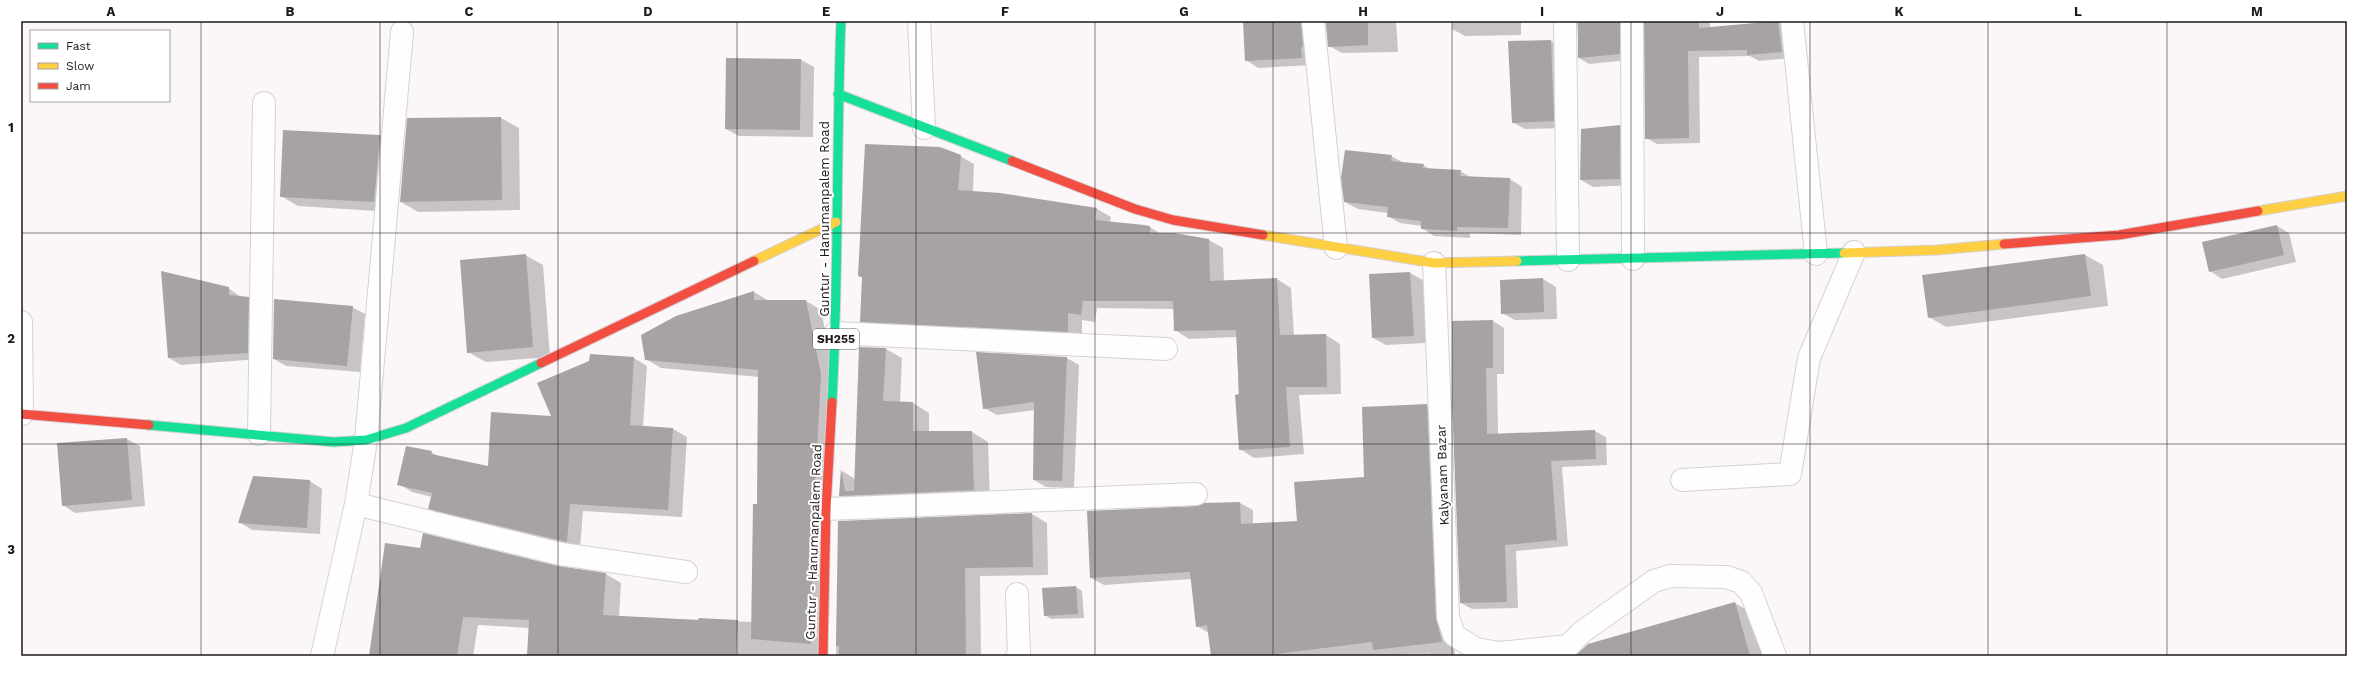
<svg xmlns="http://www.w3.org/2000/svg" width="2368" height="677" viewBox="0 0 2368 677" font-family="'Work Sans',sans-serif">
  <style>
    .shadow { fill: #0003 }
    .building { fill: #a7a2a4 }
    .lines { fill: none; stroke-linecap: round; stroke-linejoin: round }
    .street-casing { stroke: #d6d1d3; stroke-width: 24 }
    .fast-casing { stroke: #d6d1d3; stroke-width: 11 }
    .slow-casing { stroke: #d6d1d3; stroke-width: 11 }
    .jam-casing { stroke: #d6d1d3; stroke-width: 11 }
    .path { stroke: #d6d4d5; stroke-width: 2.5; stroke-dasharray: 2 2; stroke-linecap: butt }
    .street { stroke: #fefefe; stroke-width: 22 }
    .fast { stroke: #16e098; stroke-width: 9 }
    .slow { stroke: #ffcf43; stroke-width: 9 }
    .jam { stroke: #f24e42; stroke-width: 9 }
    .grid { fill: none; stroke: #1e171b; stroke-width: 1; stroke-opacity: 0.55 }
    .labels { text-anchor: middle; stroke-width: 4; stroke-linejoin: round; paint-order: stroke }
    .shield { fill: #fff; stroke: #625d5f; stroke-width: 1 }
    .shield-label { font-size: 12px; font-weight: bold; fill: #1e171b }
    .street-label { font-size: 13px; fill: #1e171b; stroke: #fff }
    .neatline { fill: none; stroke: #1e171b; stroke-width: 1.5 }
    .grid-label { font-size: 13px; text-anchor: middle; font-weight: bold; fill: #1e171b }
  </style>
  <rect width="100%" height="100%" fill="#fbf6f8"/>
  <g class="shadow">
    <path d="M 1244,21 L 1316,21 L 1314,65 L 1258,68 L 1246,60 Z"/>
    <path d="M 1325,21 L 1396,21 L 1398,52 L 1342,53 L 1329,46 Z"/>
    <path d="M 1452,21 L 1521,21 L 1521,35 L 1465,36 L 1452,29 Z"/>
    <path d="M 1577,21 L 1631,21 L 1630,60 L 1589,64 L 1579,58 Z"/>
    <path d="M 1646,21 L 1710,21 L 1710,28 L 1780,21 L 1789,26 L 1792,58 L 1759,61 L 1750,56 L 1699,57 L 1700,143 L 1657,144 L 1646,138 Z"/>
    <path d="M 1551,41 L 1564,48 L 1566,128 L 1525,129 L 1512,122 L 1509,42 Z"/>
    <path d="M 727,59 L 801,60 L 814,67 L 813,137 L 739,136 L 726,129 Z"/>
    <path d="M 501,118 L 519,128 L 520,210 L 418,212 L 401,202 Z"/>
    <path d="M 1620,126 L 1632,134 L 1632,185 L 1593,187 L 1581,180 Z"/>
    <path d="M 284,131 L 380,136 L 398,146 L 392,212 L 298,206 L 281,196 Z"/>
    <path d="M 960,156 L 974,164 L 973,192 L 1097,209 L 1111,217 L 1110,222 L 1150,227 L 1161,234 L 1209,240 L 1223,248 L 1224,282 L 1277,279 L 1291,288 L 1294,336 L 1326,335 L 1340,344 L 1341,394 L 1299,395 L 1304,454 L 1254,458 L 1240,449 L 1237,337 L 1189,339 L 1175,330 L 1175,309 L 1097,308 L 1095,322 L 1082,320 L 1082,339 L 876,329 L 861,321 L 863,278 L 859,276 Z"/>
    <path d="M 1391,156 L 1404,163 L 1423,165 L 1430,169 L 1460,171 L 1472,178 L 1510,179 L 1522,187 L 1521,235 L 1470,233 L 1470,238 L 1434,236 L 1422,228 L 1422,226 L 1400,223 L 1388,216 L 1388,213 L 1358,209 L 1345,202 Z"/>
    <path d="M 2277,226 L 2289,233 L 2296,262 L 2222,279 L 2210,271 Z"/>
    <path d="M 525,255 L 543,265 L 550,357 L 486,362 L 468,352 Z"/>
    <path d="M 2085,255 L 2103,265 L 2108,306 L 1946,327 L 1929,317 L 1923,276 Z"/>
    <path d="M 1410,273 L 1423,280 L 1426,343 L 1386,345 L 1373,338 L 1370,275 Z"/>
    <path d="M 1543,279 L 1556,287 L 1557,319 L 1515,320 L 1502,313 Z"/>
    <path d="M 228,288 L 241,297 L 248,298 L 261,305 L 260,359 L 181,365 L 169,358 Z"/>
    <path d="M 754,292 L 769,301 L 806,301 L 821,310 L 836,383 L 826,656 L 528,656 L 530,628 L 478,625 L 473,656 L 369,656 L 558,567 L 606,574 L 621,583 L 619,617 L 753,622 L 758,505 L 759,377 L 661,368 L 646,359 Z"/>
    <path d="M 352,307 L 365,314 L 360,372 L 286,366 L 274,359 Z"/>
    <path d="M 1493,321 L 1504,328 L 1504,374 L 1497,374 L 1498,435 L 1595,431 L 1606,437 L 1607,465 L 1562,467 L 1568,546 L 1516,551 L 1518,608 L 1472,609 L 1461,603 L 1453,403 Z"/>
    <path d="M 860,348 L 886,349 L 902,358 L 900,402 L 913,403 L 929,413 L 929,432 L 972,432 L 988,442 L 990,499 L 857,505 L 840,495 L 842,471 L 855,479 Z"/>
    <path d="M 634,358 L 647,366 L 643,427 L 673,429 L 687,437 L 682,517 L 583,511 L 580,549 L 443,516 L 430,508 L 432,497 L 412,492 L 399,484 L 431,452 L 439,457 L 489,467 L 553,417 Z"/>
    <path d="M 1067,358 L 1079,365 L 1074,488 L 1046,487 L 1034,480 L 1035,410 L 997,415 L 984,408 Z"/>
    <path d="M 1427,405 L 1439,413 L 1455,656 L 1212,656 L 1209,633 L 1197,626 L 1192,579 L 1104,585 L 1091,578 L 1197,507 L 1240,503 L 1253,510 L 1253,525 L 1298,522 L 1365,478 Z"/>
    <path d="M 127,439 L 140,446 L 145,506 L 75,513 L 63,505 Z"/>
    <path d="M 310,481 L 322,489 L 320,534 L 252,530 L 239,522 Z"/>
    <path d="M 1032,514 L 1047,523 L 1048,575 L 980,576 L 981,656 L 836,656 L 839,522 Z"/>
    <path d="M 1076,587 L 1082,591 L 1084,618 L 1051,619 L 1045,615 Z"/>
    <path d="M 1735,603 L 1756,615 L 1767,656 L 1603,656 Z"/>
  </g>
  <g class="building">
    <path d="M 1243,21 L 1301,21 L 1303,47 L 1301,47 L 1302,58 L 1245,61 Z"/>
    <path d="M 1326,21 L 1368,21 L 1368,45 L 1328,47 Z"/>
    <path d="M 1578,21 L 1620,21 L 1620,54 L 1578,58 Z"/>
    <path d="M 1644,21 L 1699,21 L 1699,28 L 1778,21 L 1782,52 L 1747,55 L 1747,50 L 1688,51 L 1689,138 L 1645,139 Z"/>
    <path d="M 1551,40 L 1554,121 L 1512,123 L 1508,41 Z"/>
    <path d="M 726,58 L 801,59 L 800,130 L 725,129 Z"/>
    <path d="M 501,117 L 502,200 L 400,202 L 407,118 Z"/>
    <path d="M 1620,125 L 1620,179 L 1580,180 L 1581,129 Z"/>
    <path d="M 283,130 L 380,135 L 374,202 L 280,197 Z"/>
    <path d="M 865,144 L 940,147 L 961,155 L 958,190 L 1000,193 L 1097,208 L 1095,220 L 1144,225 L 1150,226 L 1150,233 L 1174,233 L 1209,239 L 1210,281 L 1277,278 L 1280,335 L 1326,334 L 1327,387 L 1286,387 L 1290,447 L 1239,450 L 1235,395 L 1239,394 L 1236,330 L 1174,331 L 1173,301 L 1083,301 L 1081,315 L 1068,313 L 1068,332 L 860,322 L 862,277 L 858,276 Z"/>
    <path d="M 1345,150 L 1392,155 L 1391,161 L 1424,164 L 1423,168 L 1461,170 L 1460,176 L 1510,178 L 1508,228 L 1457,227 L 1457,231 L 1421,229 L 1421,221 L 1387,217 L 1388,207 L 1344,202 L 1341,178 Z"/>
    <path d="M 2277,225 L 2284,255 L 2209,272 L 2202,242 Z"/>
    <path d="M 526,254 L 533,347 L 467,353 L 460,260 Z"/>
    <path d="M 2085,254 L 2091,296 L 1928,318 L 1922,275 Z"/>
    <path d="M 161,271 L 229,287 L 229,295 L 249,297 L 248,353 L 168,358 Z"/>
    <path d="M 1410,272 L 1414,336 L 1372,338 L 1369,274 Z"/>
    <path d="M 1543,278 L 1544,312 L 1501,314 L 1500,280 Z"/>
    <path d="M 754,291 L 754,300 L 806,300 L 821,374 L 814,509 L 811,644 L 751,639 L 753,504 L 757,504 L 758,370 L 645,360 L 641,335 L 676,316 Z"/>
    <path d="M 274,299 L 353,306 L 347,366 L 273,359 Z"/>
    <path d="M 1493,320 L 1493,368 L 1486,368 L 1487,434 L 1595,430 L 1596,459 L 1551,461 L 1557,540 L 1505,545 L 1507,602 L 1460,603 L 1452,403 L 1452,321 Z"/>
    <path d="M 859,347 L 886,348 L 883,401 L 913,402 L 913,431 L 972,431 L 974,490 L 839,496 L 841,469 L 845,491 L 854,491 Z"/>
    <path d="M 976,352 L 1067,357 L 1062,481 L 1033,480 L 1034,402 L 983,409 Z"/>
    <path d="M 590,354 L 634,357 L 630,425 L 673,428 L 668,510 L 570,504 L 567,542 L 428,509 L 432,493 L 397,485 L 406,446 L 432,451 L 431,454 L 488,466 L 491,412 L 551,416 L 537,383 L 589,361 Z"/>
    <path d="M 1427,404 L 1436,617 L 1442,642 L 1373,650 L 1372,642 L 1259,656 L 1211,656 L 1207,625 L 1196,627 L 1190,572 L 1090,578 L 1087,511 L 1197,506 L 1204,503 L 1240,502 L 1241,524 L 1297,521 L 1294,482 L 1364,477 L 1362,407 Z"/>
    <path d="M 127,438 L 132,500 L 62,506 L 57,443 Z"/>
    <path d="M 253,476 L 310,480 L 307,528 L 238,523 Z"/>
    <path d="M 1032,513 L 1033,567 L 965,568 L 966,656 L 839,656 L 839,646 L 836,646 L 838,521 Z"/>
    <path d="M 423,533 L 558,566 L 606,573 L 603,615 L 698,620 L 699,618 L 738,620 L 736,656 L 527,656 L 529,620 L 463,617 L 457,656 L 369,656 L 385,543 L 420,548 Z"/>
    <path d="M 1076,586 L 1078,614 L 1044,616 L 1042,588 Z"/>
    <path d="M 1735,602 L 1750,656 L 1575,656 L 1588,644 Z"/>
  </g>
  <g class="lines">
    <g class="street-casing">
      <g id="street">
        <path d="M 919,21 L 924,128"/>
        <path d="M 1313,21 L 1336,248"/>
        <path d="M 1565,21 L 1568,260"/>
        <path d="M 1632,21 L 1633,259"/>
        <path d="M 1792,21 L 1816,254"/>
        <path d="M 1434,263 L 1448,617 L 1454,635 L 1476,649 L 1499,653 L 1499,656"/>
        <path d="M 21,322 L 22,414"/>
        <path d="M 836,333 L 1166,349"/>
        <path d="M 259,434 L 264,103"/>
        <path d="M 1682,480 L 1790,474 L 1809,358 L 1854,252"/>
        <path d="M 356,504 L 561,554 L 686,572"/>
        <path d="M 826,509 L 1196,494"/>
        <path d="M 1499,653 L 1568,646 L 1582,632 L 1654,581 L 1670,576 L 1726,577 L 1741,582 L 1751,593 L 1775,656"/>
        <path d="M 322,656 L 356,504 L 366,440 L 402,32"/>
        <path d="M 1017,656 L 1019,655 L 1017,594"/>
      </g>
    </g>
    <g class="fast-casing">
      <g id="fast">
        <path d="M 838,94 L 1012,161"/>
        <path d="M 1517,261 L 1844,253"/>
        <path d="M 832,402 C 839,275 836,148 841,21"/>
        <path d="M 149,425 L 334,442 L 366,440 L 406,428 L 541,363"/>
      </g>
    </g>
    <g class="slow-casing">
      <g id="slow">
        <path d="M 2258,211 L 2347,196"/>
        <path d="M 1263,235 L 1434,263 L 1517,261"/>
        <path d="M 1844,253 L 1937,250 L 2004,244"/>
        <path d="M 754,261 L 836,222"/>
      </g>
    </g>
    <g class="jam-casing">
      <g id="jam">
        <path d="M 1012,161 L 1135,209 L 1173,220 L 1263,235"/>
        <path d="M 2004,244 L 2119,235 L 2258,211"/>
        <path d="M 541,363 L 754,261"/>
        <path d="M 21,414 L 149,425"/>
        <path d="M 823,656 L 826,509 L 832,402"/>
      </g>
    </g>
    <path class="path" d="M 1391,656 L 1431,653"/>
    <use href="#street" class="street"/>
    <use href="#fast" class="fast"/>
    <use href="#slow" class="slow"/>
    <use href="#jam" class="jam"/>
  </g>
  <path class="grid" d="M 201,21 L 201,656M 380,21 L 380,656M 558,21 L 558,656M 737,21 L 737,656M 916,21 L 916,656M 1095,21 L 1095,656M 1273,21 L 1273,656M 1452,21 L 1452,656M 1631,21 L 1631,656M 1810,21 L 1810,656M 1988,21 L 1988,656M 2167,21 L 2167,656M 21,233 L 2347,233M 21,444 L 2347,444"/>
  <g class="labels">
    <rect class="shield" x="813" y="329" width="46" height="20" rx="3"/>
    <g class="shield-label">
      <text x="836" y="343">SH255</text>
    </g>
    <g class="street-label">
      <text transform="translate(824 219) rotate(-90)" y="5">Guntur - Hanumanpalem Road</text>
      <text transform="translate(1442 475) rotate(-92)" y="5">Kalyanam Bazar</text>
      <text transform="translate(813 542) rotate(-88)" y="5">Guntur - Hanumanpalem Road</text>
    </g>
  </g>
  <rect width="2368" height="677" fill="none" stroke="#ffffff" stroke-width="44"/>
  <rect x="30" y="30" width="140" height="72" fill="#ffffff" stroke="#a5a2a4"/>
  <rect x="38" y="43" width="20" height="6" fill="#16e098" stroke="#a5a2a4"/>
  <text x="66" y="50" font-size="12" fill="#1e171b">Fast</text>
  <rect x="38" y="63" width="20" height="6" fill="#ffcf43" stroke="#a5a2a4"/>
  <text x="66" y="70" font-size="12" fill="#1e171b">Slow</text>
  <rect x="38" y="83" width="20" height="6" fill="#f24e42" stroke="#a5a2a4"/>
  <text x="66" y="90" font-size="12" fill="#1e171b">Jam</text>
  <rect x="22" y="22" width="2324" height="633" class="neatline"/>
  <g class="grid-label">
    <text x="111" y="16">A</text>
    <text x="290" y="16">B</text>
    <text x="469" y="16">C</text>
    <text x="648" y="16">D</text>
    <text x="826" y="16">E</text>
    <text x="1005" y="16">F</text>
    <text x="1184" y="16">G</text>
    <text x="1363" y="16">H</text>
    <text x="1542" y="16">I</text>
    <text x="1720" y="16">J</text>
    <text x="1899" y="16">K</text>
    <text x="2078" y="16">L</text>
    <text x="2257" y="16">M</text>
    <text x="11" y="132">1</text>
    <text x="11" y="343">2</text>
    <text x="11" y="554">3</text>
  </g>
</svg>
